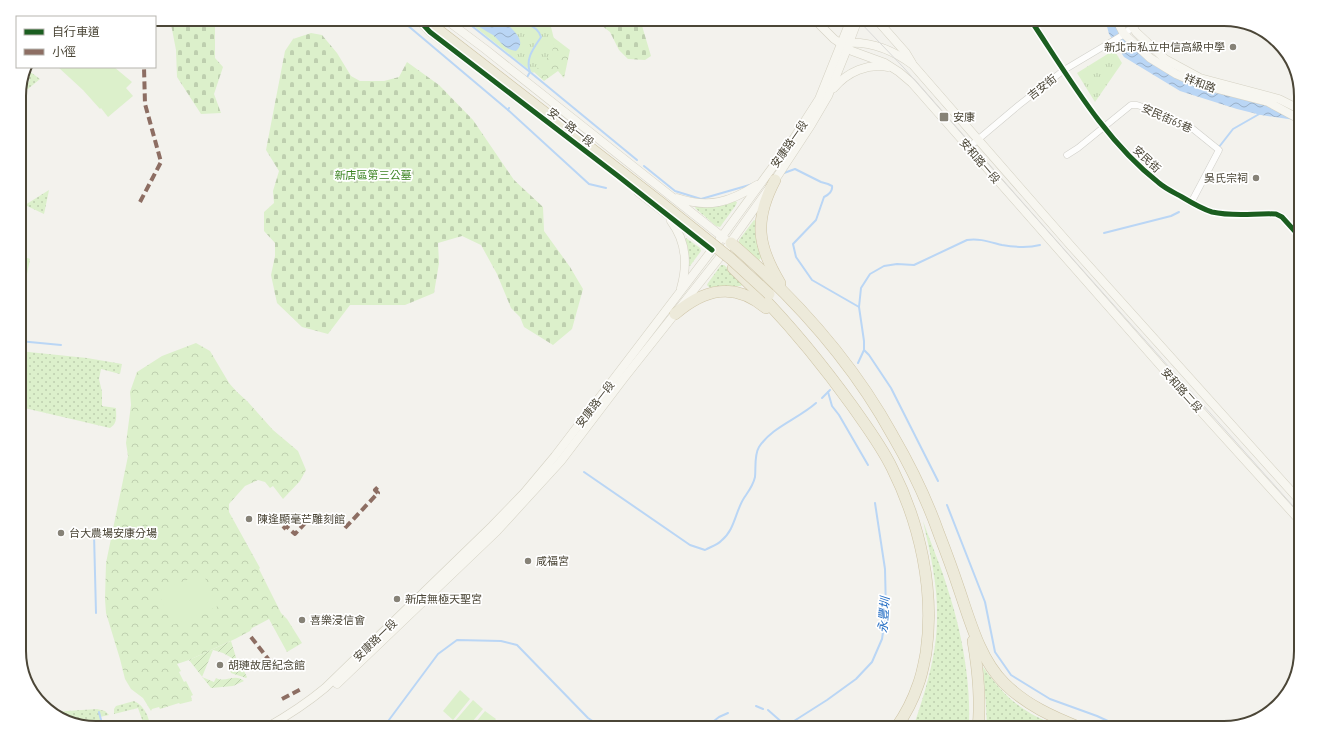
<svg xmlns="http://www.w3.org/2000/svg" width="1320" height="747" viewBox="0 0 1320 747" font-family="'PT Sans Narrow','Noto Sans TC',sans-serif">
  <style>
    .grass { fill: url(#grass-dots) }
    .forest { fill: url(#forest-crowns) }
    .cemetery { fill: url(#cemetery-stones) }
    .park { fill: url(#park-tufts) }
    .garden { fill: url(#garden-furrows) }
    .pitch { fill: #dcf0cb }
    .water { fill: url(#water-waves) }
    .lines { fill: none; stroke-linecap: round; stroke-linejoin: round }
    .stream { stroke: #bad6f5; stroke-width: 2 }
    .street-casing { stroke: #d1d0ca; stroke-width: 7 }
    .secondary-casing { stroke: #d4d1c3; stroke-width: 9 }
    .highway-casing { stroke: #cec4a6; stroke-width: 12 }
    .street { stroke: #fdfdfc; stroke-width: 6 }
    .secondary { stroke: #f7f6f0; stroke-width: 8 }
    .highway { stroke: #edeada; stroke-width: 11 }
    .tram { stroke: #dadad9; stroke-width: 1 }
    .highway-bridge-casing { stroke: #cec4a6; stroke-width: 12; stroke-linecap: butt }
    .highway-bridge { stroke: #edeada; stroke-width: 11 }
    .quiet { stroke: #8d6e63; stroke-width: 4; stroke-dasharray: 8 4; stroke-linecap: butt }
    .cycleway-casing { stroke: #fff; stroke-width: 8 }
    .cycleway { stroke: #1b5e20; stroke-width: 5 }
    .poi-dot { fill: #868277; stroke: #fff; stroke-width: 1.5 }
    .labels { text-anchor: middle; stroke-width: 3.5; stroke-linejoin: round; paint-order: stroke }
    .poi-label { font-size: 11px; fill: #4b4637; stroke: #fff; text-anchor: start }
    .street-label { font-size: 11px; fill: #4b4637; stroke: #fff }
    .park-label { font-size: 11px; fill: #3c8423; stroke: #fff }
    .water-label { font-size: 12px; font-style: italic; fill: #236dc4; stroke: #fff }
    .rim { fill: none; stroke: #4b4637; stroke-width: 2 }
  </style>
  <defs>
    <pattern id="grass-dots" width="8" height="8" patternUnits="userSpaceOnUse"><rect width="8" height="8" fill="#dcf0cb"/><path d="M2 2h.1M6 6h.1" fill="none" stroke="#becfaf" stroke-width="1.8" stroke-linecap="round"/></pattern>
    <pattern id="forest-crowns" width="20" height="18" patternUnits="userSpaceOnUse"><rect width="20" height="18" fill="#dcf0cb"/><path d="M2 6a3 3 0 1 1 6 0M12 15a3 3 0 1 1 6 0" fill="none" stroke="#becfaf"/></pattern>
    <pattern id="cemetery-stones" width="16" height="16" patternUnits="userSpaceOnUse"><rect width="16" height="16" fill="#dcf0cb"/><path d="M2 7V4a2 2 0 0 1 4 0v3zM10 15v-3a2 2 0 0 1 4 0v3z" fill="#becfaf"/></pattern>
    <pattern id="park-tufts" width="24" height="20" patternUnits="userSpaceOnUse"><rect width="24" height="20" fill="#dcf0cb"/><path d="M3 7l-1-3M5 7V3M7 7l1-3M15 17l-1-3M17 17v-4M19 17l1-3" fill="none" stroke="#becfaf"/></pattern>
    <pattern id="garden-furrows" width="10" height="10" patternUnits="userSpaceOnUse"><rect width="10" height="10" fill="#dcf0cb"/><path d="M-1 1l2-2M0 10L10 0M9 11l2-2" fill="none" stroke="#becfaf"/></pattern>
    <pattern id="water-waves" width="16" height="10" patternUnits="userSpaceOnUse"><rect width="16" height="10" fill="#bad6f5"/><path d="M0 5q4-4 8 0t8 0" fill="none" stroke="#99afc7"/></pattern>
  </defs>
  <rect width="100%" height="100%" fill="#f3f2ed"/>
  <g class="grass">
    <path d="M 29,71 L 40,79 L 28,89 L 25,88 L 30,80 L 25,77 Z"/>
    <path d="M 49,190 L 44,214 L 25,205 Z"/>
    <path d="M 735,201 L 737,202 L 736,205 L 720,227 L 716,226 L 695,208 L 696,206 Z"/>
    <path d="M 754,220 L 756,221 L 762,257 L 759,260 L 758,260 L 739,244 L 739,240 Z"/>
    <path d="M 686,238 L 700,248 L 701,251 L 690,266 L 688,265 L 685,240 Z"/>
    <path d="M 19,256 L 22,258 L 28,258 L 30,259 L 26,279 L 19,277 Z"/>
    <path d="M 721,265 L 724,265 L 736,276 L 742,284 L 741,286 L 711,289 L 707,285 L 708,283 Z"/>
    <path d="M 19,351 L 87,358 L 122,364 L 120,374 L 101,369 L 99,379 L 102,392 L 102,406 L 116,408 C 116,416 118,423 110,428 L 20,407 L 21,364 L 19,357 Z"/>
    <path d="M 923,521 C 931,544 941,566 948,590 C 962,633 971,682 969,728 L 913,728 C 925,693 937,655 937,618 C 938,585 930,552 923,521 Z"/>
    <path d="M 983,667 C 1008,701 1023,713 1063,728 L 987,728 L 986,705 Z"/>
    <path d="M 134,701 C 144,705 150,718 150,728 L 145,728 L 138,708 L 114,714 L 114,709 L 116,706 Z"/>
    <path d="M 97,709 L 105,711 L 109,715 L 100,717 L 103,728 C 89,728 62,722 52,712 Z"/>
  </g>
  <g class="forest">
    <path d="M 518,19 L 550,19 L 545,31 L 570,50 L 564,78 L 558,71 L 544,81 L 526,65 Z"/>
    <path d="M 196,343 L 210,351 L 229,383 L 236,391 L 248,402 L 273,430 L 298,451 L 306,470 L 300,481 L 283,499 L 273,486 L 270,488 L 265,482 L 258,480 L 245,486 L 229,504 L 229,512 L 260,568 L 259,569 L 281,613 L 287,619 L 302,643 L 287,652 L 269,619 L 252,628 L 250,631 L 235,639 L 189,660 L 177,664 L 181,671 L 179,672 L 184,682 L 186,681 L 193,695 L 191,696 L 192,701 L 180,704 L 179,703 L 160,709 L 159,707 L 152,709 L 151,711 L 143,698 L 131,689 L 125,679 L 120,659 L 106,613 L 105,599 L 106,563 L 128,456 L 126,443 L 131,405 L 130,392 L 137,372 L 162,356 Z"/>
  </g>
  <g class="cemetery">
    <path d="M 170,19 L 215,19 L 215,58 L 223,67 L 214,94 L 221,113 L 201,114 L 177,77 L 176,50 Z"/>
    <path d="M 582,19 L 640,19 L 651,56 L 645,60 L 628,59 L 619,50 L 610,32 L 601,25 Z"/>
    <path d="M 311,33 L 322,35 L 337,53 L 351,76 L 360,81 L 384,81 L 399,77 L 407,62 L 439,85 L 473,120 L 514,180 L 543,207 L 544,231 L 570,267 L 583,289 L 572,329 L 553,345 L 524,327 L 520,317 L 511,308 L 497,274 L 481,245 L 462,236 L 438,243 L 439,263 L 434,293 L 405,305 L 350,305 L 328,334 L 302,327 L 277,303 L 271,275 L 275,256 L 275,243 L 264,231 L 264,212 L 274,203 L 273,191 L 279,171 L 266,150 L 285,51 L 293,39 Z"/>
  </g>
  <g class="park">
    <path d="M 465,19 L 549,19 L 554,39 L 552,53 L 533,73 Z"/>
    <path d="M 1114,50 L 1122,63 L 1095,102 L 1077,73 Z"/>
  </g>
  <path class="garden" d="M 231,641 L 238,664 L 237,665 L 240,668 L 242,667 L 247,677 L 246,678 L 231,673 L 229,666 L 232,658 L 223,653 L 213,650 L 202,677 L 214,682 L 216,678 C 226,683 235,673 244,681 L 233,686 L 211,688 L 189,660 Z"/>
  <g class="pitch">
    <path d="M 58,67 L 114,67 L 132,82 L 126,88 L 133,96 L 108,117 L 101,108 L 100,109 L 83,90 Z"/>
    <path d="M 203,573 L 217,607 L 172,625 L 158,592 Z"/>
    <path d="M 460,690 L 470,699 L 453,720 L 443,711 Z"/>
    <path d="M 473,700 L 483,709 L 467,728 L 464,728 L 455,721 Z"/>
    <path d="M 485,711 L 496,719 L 488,728 L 471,728 Z"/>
  </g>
  <g class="water">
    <path d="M 469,19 L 502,19 C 509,27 529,40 516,51 C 505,50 501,42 493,35 C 485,30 476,26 469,19 Z"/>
    <path d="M 1105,19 L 1119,19 L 1146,60 L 1163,71 L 1187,79 L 1301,106 L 1301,121 L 1261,115 L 1237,109 L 1180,91 L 1124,57 L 1109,34 Z"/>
  </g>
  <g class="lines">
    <g class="stream">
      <path d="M 400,19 L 508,110"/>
      <path d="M 463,19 L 530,72 L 526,79"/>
      <path d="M 520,19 C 528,26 538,26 541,37 C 534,48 525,58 530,72 L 637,160"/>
      <path d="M 514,100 L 517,94"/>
      <path d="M 509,108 L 508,110 L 589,184 L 606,188"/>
      <path d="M 1219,147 L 1233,129 L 1261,113"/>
      <path d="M 644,166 L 675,191 L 701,199 L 753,184"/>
      <path d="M 784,173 L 795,169 L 821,182 L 828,184 L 832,186 C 833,192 828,195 824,197 L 816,220 L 793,244 L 796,257 L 812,280 L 859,307"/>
      <path d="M 1104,233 L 1171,216 L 1179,212"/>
      <path d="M 19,341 L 61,345"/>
      <path d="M 864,350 L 869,355 L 891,388 L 938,481"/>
      <path d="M 858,363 L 864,350 L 864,341 L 859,307 L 861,288 L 870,274 L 884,266 L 897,264 L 914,265 L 967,240 C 979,238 990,242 1002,245 C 1014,247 1028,248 1040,245"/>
      <path d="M 828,392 L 832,406 L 839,415 L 868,465"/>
      <path d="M 822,398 L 830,390"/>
      <path d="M 584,472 L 690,545 L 705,550 C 710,547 717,545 721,541 C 735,530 735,512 744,498 C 748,492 753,486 755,477 C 756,468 754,455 759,447 C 772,427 798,419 816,403"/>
      <path d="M 947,505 L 985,602 L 995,652 L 1011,675 L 1050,699 L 1097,716 L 1123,728"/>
      <path d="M 94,534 L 96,613"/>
      <path d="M 756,706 L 763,709"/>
      <path d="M 768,710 L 785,725"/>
      <path d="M 99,712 L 103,728"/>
      <path d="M 383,728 L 438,654 L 457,640 L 501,641 L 517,645 L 588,718 L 603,728"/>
      <path d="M 705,728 L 719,717 L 728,713"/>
      <path d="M 783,728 L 827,700 L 856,679 L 872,662 L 882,639 L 886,612 L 885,569 L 875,503"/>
    </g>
    <g class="street-casing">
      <g id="street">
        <path d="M 1030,19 C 1068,76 1104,140 1159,183 C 1166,189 1175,193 1182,197 C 1192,203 1202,209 1212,212 C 1234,217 1255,213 1276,214 L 1282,217 L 1301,238"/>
        <path d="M 968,148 L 1019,105 L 1064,70 L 1121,36 L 1141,21"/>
        <path d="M 1067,155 L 1078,148 L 1131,105 L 1137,105 L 1149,109 L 1193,129 L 1219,150 L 1191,203"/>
      </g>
    </g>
    <g class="secondary-casing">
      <g id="secondary">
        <path d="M 418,19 L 430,32 L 472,63"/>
        <path d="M 445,19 L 485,49 L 725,239"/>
        <path d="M 814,19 L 834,39 L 852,51 L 885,63 L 899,72 L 912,83 L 1196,406 L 1301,522"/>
        <path d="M 876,19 L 906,53 L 912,63"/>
        <path d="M 1116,19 L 1124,34 L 1150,58 L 1176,74 L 1202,85 L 1268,102 L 1301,120"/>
        <path d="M 1127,19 L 1136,32 L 1165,59 L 1200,78 L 1279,99 L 1301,110"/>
        <path d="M 846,43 C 872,41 893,50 913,65 L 1071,246 L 1301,502"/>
        <path d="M 834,88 C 847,72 868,63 888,67"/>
        <path d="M 638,192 L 687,230"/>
        <path d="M 677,198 C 709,209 730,202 757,185"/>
        <path d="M 671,221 C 686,241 688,264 681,288"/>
        <path d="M 337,684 L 497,531 L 561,461 L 624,378 L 720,257 L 775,180 L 811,125 L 828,96 L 845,54 L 858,19"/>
        <path d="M 266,728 C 287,716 307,703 325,688 L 492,526 L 524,493 L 555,456 L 712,250 L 794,138 L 819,99 L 851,19"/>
      </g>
    </g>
    <g class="highway-casing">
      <g id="highway">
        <path d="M 775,180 C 754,220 757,245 780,283"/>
        <path d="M 731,243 C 795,298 852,361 893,436 C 911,467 927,500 939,534 C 946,552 953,571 959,589 C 970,621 980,659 1004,683 C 1026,705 1053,717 1081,728"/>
        <path d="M 733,268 C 778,310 817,357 853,407 C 867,427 882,447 892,468 C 920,524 935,590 926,653 C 924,663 922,675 918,685 C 913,700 905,715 896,728"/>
        <path d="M 675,314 C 704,289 734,281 766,308"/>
        <path d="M 973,641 C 978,670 981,699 978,728"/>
      </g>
    </g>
    <use href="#street" class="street"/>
    <use href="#secondary" class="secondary"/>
    <use href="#highway" class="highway"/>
    <path class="tram" d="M 857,19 L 904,68 L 1005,183 L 1301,515"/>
    <g class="highway-bridge-casing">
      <path id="highway-bridge" d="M 424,19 L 660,202 L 731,259 L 769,294"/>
    </g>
    <use href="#highway-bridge" class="highway-bridge"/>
    <g class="quiet">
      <path d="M 140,202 L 161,162 L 145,104 L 144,67"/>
      <path d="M 345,528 L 378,493 L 375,490 L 378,487"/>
      <path d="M 283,529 L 286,526 L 295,534 L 306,522"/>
      <path d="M 251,637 L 276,669"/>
      <path d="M 282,699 L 301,689"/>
    </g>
    <g class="cycleway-casing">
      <g id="cycleway">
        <path d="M 418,19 L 430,32 L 618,176 L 712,250"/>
        <path d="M 1030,19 C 1068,76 1104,140 1159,183 C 1166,189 1175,193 1182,197 C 1192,203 1202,209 1212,212 C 1234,217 1255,213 1276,214 L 1282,217 L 1301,238"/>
      </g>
    </g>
    <use href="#cycleway" class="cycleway"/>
  </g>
  <g class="poi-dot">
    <circle cx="1233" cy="47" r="4"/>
    <rect x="939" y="112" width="10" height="10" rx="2"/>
    <circle cx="1256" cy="178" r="4"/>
    <circle cx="249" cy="519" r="4"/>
    <circle cx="61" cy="533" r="4"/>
    <circle cx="528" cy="561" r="4"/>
    <circle cx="397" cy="599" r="4"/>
    <circle cx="302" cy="620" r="4"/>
    <circle cx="220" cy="665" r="4"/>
  </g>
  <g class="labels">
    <g class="poi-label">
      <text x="1225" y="51" text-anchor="end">新北市私立中信高級中學</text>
      <text x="953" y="121">安康</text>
      <text x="1248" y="182" text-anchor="end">吳氏宗祠</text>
      <text x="257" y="523">陳逢顯毫芒雕刻館</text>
      <text x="69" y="537">台大農場安康分場</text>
      <text x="536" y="565">咸福宮</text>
      <text x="405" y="603">新店無極天聖宮</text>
      <text x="310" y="624">喜樂浸信會</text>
      <text x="228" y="669">胡璉故居紀念館</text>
    </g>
    <g class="street-label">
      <text transform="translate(1200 83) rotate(20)" y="4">祥和路</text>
      <text transform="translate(1042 87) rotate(-38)" y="4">吉安街</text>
      <text transform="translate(1167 118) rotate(24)" y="4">安民街65巷</text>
      <text transform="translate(571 127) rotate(38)" y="4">安一路一段</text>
      <text transform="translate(789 144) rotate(-55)" y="4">安康路一段</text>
      <text transform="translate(1147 159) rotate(43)" y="4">安民街</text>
      <text transform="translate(980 161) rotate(49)" y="4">安和路一段</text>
      <text transform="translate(1182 390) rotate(48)" y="4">安和路二段</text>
      <text transform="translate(595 404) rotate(-52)" y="4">安康路一段</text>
      <text transform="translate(375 640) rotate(-44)" y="4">安康路一段</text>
    </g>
    <g class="park-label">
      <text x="373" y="179">新店區第三公墓</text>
    </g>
    <g class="water-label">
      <text transform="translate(884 615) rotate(-86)" y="4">永豐圳</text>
    </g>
  </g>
  <path d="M0 0H1320V747H0ZM96 26H1224A70 70 0 0 1 1294 96V651A70 70 0 0 1 1224 721H96A70 70 0 0 1 26 651V96A70 70 0 0 1 96 26Z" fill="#fff" fill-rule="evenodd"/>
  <path class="rim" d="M96 26H1224A70 70 0 0 1 1294 96V651A70 70 0 0 1 1224 721H96A70 70 0 0 1 26 651V96A70 70 0 0 1 96 26Z"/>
  <rect x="16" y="16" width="140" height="52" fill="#ffffff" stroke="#b7b5af"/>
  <rect x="24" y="29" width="20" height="6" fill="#1b5e20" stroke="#b7b5af"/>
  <text x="52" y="36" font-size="12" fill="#4b4637">自行車道</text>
  <rect x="24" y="49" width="20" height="6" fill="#8d6e63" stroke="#b7b5af"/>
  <text x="52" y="56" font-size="12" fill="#4b4637">小徑</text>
</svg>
